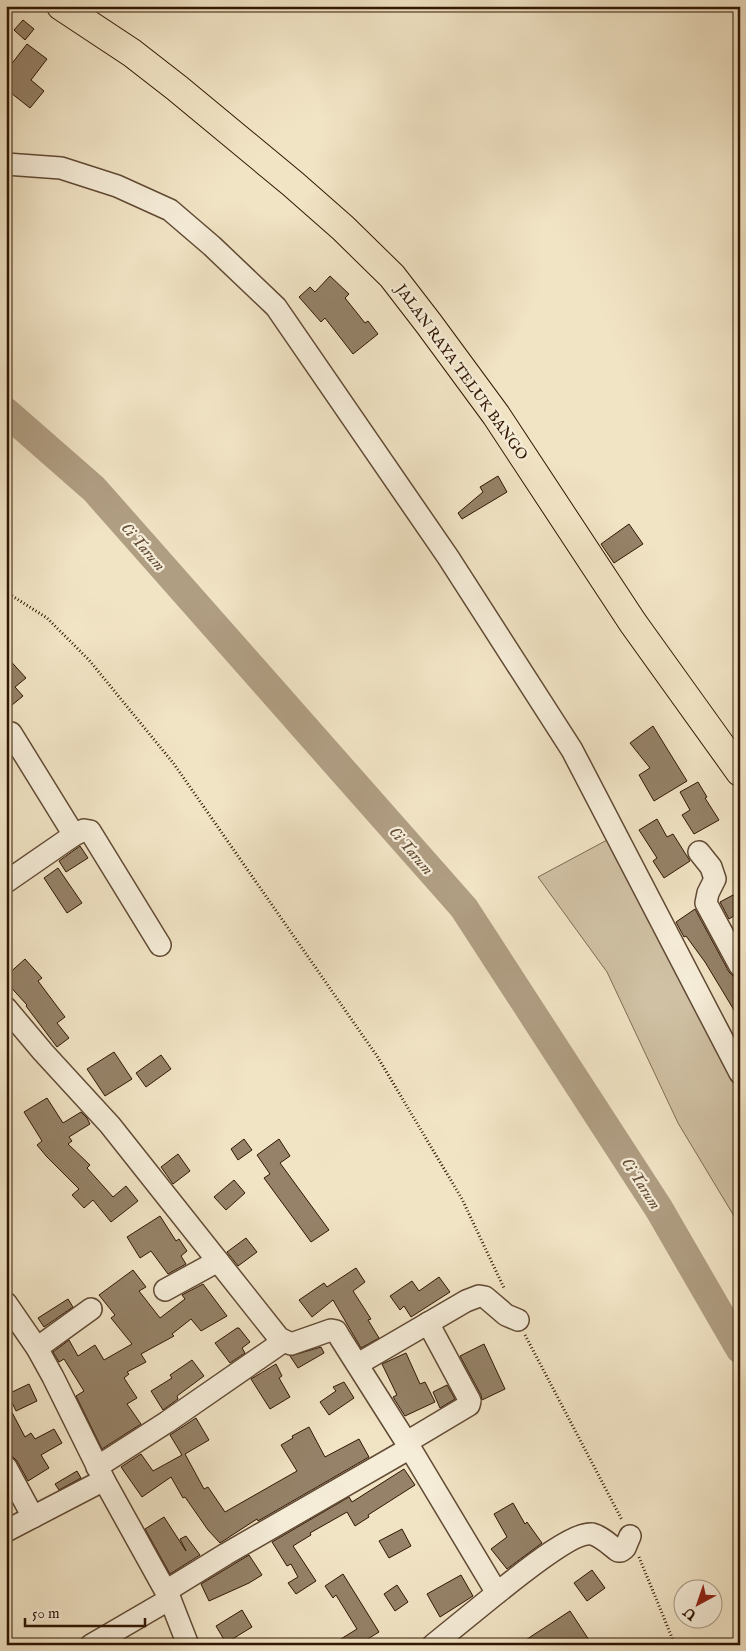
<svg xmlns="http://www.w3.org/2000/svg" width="746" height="1651" viewBox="0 0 746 1651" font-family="'IM FELL English',serif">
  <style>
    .green { fill: #d0c1a4; stroke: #806c54 }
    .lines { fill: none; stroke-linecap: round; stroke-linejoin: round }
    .river { stroke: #b09e83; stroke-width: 29 }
    .building { fill: #958268; stroke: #311703 }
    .minor-casing { stroke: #614a34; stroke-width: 24 }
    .major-casing { stroke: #311703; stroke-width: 30 }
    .path { stroke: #311703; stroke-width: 3; stroke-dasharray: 1 2.5; stroke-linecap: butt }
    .minor { stroke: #f6edd9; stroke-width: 21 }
    .major { stroke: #f1e4c5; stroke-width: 28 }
    .labels { text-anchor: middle; stroke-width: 4.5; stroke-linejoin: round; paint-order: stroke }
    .street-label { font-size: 15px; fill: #311703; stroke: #f6edd9 }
    .water-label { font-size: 16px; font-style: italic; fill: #644d36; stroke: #f6edd9 }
  </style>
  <rect width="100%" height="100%" fill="#f1e4c5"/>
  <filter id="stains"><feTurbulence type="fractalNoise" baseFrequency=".004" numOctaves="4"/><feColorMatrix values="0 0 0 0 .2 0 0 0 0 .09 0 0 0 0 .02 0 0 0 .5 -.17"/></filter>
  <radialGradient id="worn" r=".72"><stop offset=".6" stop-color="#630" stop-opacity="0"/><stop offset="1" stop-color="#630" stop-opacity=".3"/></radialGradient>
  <path class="green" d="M 622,832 L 740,1047 L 740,1226 L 678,1123 L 607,972 L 538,877 Z"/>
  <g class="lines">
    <path class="river" d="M 6,412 L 94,489 L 464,908 L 659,1209 L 740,1349"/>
  </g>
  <g class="building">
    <path d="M 23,20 L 34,29 L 25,40 L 14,30 Z"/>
    <path d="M 27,44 L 47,59 L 31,80 L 44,91 L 30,108 L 6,89 L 6,71 Z"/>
    <path d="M 330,276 L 349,294 L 345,298 L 365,323 L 368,321 L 378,334 L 353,354 L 325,318 L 321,322 L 299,297 L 310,287 L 315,292 Z"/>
    <path d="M 498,476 L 507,492 L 462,519 L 458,513 L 483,492 L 480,487 Z"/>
    <path d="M 629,524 L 643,544 L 614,563 L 601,544 Z"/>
    <path d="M 6,656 L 26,678 L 15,687 L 23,696 L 6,710 Z"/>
    <path d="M 653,726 L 687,781 L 654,801 L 639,775 L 650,768 L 630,743 Z"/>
    <path d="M 698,782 L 707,797 L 705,798 L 719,820 L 694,834 L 682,815 L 690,810 L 680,792 Z"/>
    <path d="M 657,819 L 667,837 L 673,834 L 690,861 L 664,878 L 653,861 L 657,858 L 639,830 Z"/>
    <path d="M 80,846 L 88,858 L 66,872 L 59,861 Z"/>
    <path d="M 58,868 L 82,903 L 67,913 L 44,878 Z"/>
    <path d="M 733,895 L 740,906 L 740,912 L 729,919 L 720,902 Z"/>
    <path d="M 695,909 L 729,972 L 734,977 L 740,978 L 740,1020 L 705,962 L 686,936 L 684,937 L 676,922 Z"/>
    <path d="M 25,959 L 42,978 L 38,981 L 65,1017 L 57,1023 L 69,1038 L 57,1047 L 26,1006 L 27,1005 L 6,982 L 6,976 Z"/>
    <path d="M 114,1052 L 132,1079 L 105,1096 L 87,1069 Z"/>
    <path d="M 161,1055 L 171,1069 L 146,1087 L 136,1073 Z"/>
    <path d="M 47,1098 L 63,1123 L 81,1112 L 87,1118 L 90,1124 L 69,1137 L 72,1141 L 68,1144 L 90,1165 L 87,1168 L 113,1197 L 126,1186 L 138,1201 L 111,1222 L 93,1200 L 84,1208 L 72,1195 L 79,1189 L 47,1157 L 37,1145 L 42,1141 L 24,1112 Z"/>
    <path d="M 244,1139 L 252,1150 L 238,1160 L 231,1149 Z"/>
    <path d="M 279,1139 L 290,1156 L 280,1163 L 329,1230 L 311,1242 L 264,1178 L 270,1174 L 257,1155 Z"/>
    <path d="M 178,1154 L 190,1171 L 173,1184 L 161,1167 Z"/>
    <path d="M 234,1180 L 245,1193 L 226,1210 L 214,1197 Z"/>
    <path d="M 160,1216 L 176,1241 L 179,1239 L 187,1251 L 181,1256 L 186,1264 L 168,1274 L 151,1251 L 140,1258 L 127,1237 Z"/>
    <path d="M 246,1238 L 257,1252 L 238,1266 L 227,1252 Z"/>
    <path d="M 356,1268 L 365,1282 L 353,1291 L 371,1319 L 368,1320 L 379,1338 L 361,1348 L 333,1300 L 312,1317 L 299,1300 L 324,1283 L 327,1287 Z"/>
    <path d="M 133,1270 L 146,1287 L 139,1291 L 160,1318 L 185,1299 L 182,1295 L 203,1284 L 227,1316 L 201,1331 L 191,1319 L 172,1334 L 174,1336 L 141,1354 L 146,1362 L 127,1372 L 129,1374 L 124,1378 L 137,1398 L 127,1404 L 141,1424 L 102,1449 L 76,1396 L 84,1391 L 64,1359 L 59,1362 L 53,1352 L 69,1340 L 78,1356 L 95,1345 L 104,1360 L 132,1344 L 111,1318 L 115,1315 L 99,1295 Z"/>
    <path d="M 439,1277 L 450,1292 L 411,1317 L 404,1306 L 400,1310 L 390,1296 L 412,1281 L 419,1291 Z"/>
    <path d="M 68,1299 L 73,1307 L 44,1327 L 38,1318 Z"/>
    <path d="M 237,1328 L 239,1328 L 250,1342 L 242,1348 L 245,1353 L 230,1363 L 215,1343 Z"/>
    <path d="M 484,1344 L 505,1389 L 482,1400 L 481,1395 L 460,1356 Z"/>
    <path d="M 321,1347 L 324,1353 L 298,1368 L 290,1356 Z"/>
    <path d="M 406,1353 L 420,1384 L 425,1382 L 435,1402 L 405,1416 L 393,1397 L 397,1395 L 382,1364 Z"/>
    <path d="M 192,1360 L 204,1376 L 177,1396 L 178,1399 L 163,1410 L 151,1391 L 172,1378 L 170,1375 Z"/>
    <path d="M 276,1364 L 282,1376 L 279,1378 L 290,1397 L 270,1409 L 251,1379 Z"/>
    <path d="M 344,1382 L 354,1398 L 329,1415 L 320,1402 L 336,1391 L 333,1387 Z"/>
    <path d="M 29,1384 L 37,1401 L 16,1411 L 8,1394 Z"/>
    <path d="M 447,1385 L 455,1399 L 440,1408 L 433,1392 Z"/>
    <path d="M 6,1401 L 25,1437 L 31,1433 L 35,1439 L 54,1429 L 62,1443 L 41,1455 L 49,1468 L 28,1481 L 17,1461 L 12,1456 L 6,1455 Z"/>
    <path d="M 196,1418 L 209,1440 L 185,1454 L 204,1489 L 208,1487 L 225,1512 L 297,1471 L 281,1445 L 293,1438 L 292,1436 L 309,1427 L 325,1457 L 359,1439 L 369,1457 L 258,1521 L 257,1519 L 220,1543 L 208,1530 L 185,1497 L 183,1498 L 171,1477 L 142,1497 L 121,1467 L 141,1454 L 153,1471 L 182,1455 L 170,1435 Z"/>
    <path d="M 404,1469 L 415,1485 L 368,1515 L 369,1517 L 355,1526 L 347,1512 L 310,1533 L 311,1535 L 293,1546 L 316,1581 L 296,1594 L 288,1583 L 298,1577 L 291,1564 L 287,1566 L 272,1542 L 349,1497 L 352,1502 Z"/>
    <path d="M 77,1471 L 81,1478 L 59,1490 L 55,1484 Z"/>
    <path d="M 513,1503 L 525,1524 L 527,1522 L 542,1543 L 507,1569 L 491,1549 L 507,1537 L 494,1514 Z"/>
    <path d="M 164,1517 L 186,1551 L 180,1539 L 186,1536 L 200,1555 L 170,1574 L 145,1529 Z"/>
    <path d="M 402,1529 L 411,1546 L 389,1558 L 379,1541 Z"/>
    <path d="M 249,1555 L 262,1575 L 249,1583 L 209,1601 L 201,1584 Z"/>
    <path d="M 592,1570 L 605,1588 L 587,1601 L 574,1583 Z"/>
    <path d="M 343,1574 L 379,1632 L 358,1645 L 331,1645 L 357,1629 L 336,1595 L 333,1598 L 325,1586 Z"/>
    <path d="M 461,1575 L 473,1596 L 440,1617 L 427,1594 Z"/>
    <path d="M 397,1585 L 408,1602 L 395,1611 L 384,1594 Z"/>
    <path d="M 242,1610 L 252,1627 L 226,1643 L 216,1626 Z"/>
    <path d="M 570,1611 L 589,1640 L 581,1645 L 518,1645 Z"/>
  </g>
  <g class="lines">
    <g class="minor-casing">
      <g id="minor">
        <path d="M 6,164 L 61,168 L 117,186 L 170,210 L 212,246 L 276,307 L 448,557 L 572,750 L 740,1073"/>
        <path d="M 11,733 L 74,835"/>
        <path d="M 699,852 L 711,867 L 715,879 L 708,893 L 706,903 L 740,966"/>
        <path d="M 6,882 L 74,835 L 84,830 L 90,831 L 160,945"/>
        <path d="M 6,1008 L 43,1052 L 110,1125 L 279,1338 L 291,1344 L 331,1330 L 336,1331 L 339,1336 L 410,1448 L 497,1593 L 433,1645"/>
        <path d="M 165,1290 L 218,1261"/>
        <path d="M 6,1303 L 37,1348 L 53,1377 L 104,1480 L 170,1599 L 188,1645"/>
        <path d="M 37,1348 L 91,1309"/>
        <path d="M 358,1364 L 466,1301 L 479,1296 L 485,1297 L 506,1315 L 518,1320"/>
        <path d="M 407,1442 L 469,1405 L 470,1401 L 428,1323"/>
        <path d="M 6,1467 L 33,1517"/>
        <path d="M 97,1467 L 167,1422 L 284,1341"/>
        <path d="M 6,1531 L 104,1480"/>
        <path d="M 166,1591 L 226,1554 L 410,1448"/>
        <path d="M 497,1593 C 514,1580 572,1531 592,1534 C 601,1536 610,1545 618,1551 L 621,1551 L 625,1548 L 630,1536"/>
        <path d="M 91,1645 L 170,1599"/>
      </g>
    </g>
    <g class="major-casing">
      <path id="major" d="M 61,6 L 132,53 L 177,88 L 293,184 L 343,228 L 392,276 L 429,324 L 496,415 L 633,623 L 740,772"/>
    </g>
    <g class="path">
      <path d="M 6,592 L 47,618 L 89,660 L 174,764 L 377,1056 L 462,1199 L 504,1288"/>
      <path d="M 525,1335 L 622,1520"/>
      <path d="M 639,1557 L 675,1645"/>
    </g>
    <use href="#minor" class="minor"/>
    <use href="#major" class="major"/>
  </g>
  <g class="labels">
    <g class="street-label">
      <text transform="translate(462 372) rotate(54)" y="5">JALAN RAYA TELUK BANGO</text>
    </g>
    <g class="water-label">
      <text transform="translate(144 546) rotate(49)" y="6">Ci Tarum</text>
      <text transform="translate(412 850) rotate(49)" y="6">Ci Tarum</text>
      <text transform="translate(642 1183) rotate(57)" y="6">Ci Tarum</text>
    </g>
  </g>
  <rect width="746" height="1651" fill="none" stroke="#f1e4c5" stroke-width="25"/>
  <rect x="8" y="8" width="731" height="1636" fill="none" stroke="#311703" stroke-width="2.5"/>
  <rect x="12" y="12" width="721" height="1626" fill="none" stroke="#311703"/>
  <g transform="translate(698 1604) rotate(220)"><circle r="24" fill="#f6edd9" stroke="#a79783"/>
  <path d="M0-4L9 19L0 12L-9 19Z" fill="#8f2418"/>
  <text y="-8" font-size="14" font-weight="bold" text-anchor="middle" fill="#311703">U</text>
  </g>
  <path d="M25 1618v8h120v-8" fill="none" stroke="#311703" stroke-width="2.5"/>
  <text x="32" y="1618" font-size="15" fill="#311703" stroke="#f6edd9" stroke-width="4" paint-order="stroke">50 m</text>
  <rect width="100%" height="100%" filter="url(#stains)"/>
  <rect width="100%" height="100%" fill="url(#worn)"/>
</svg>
